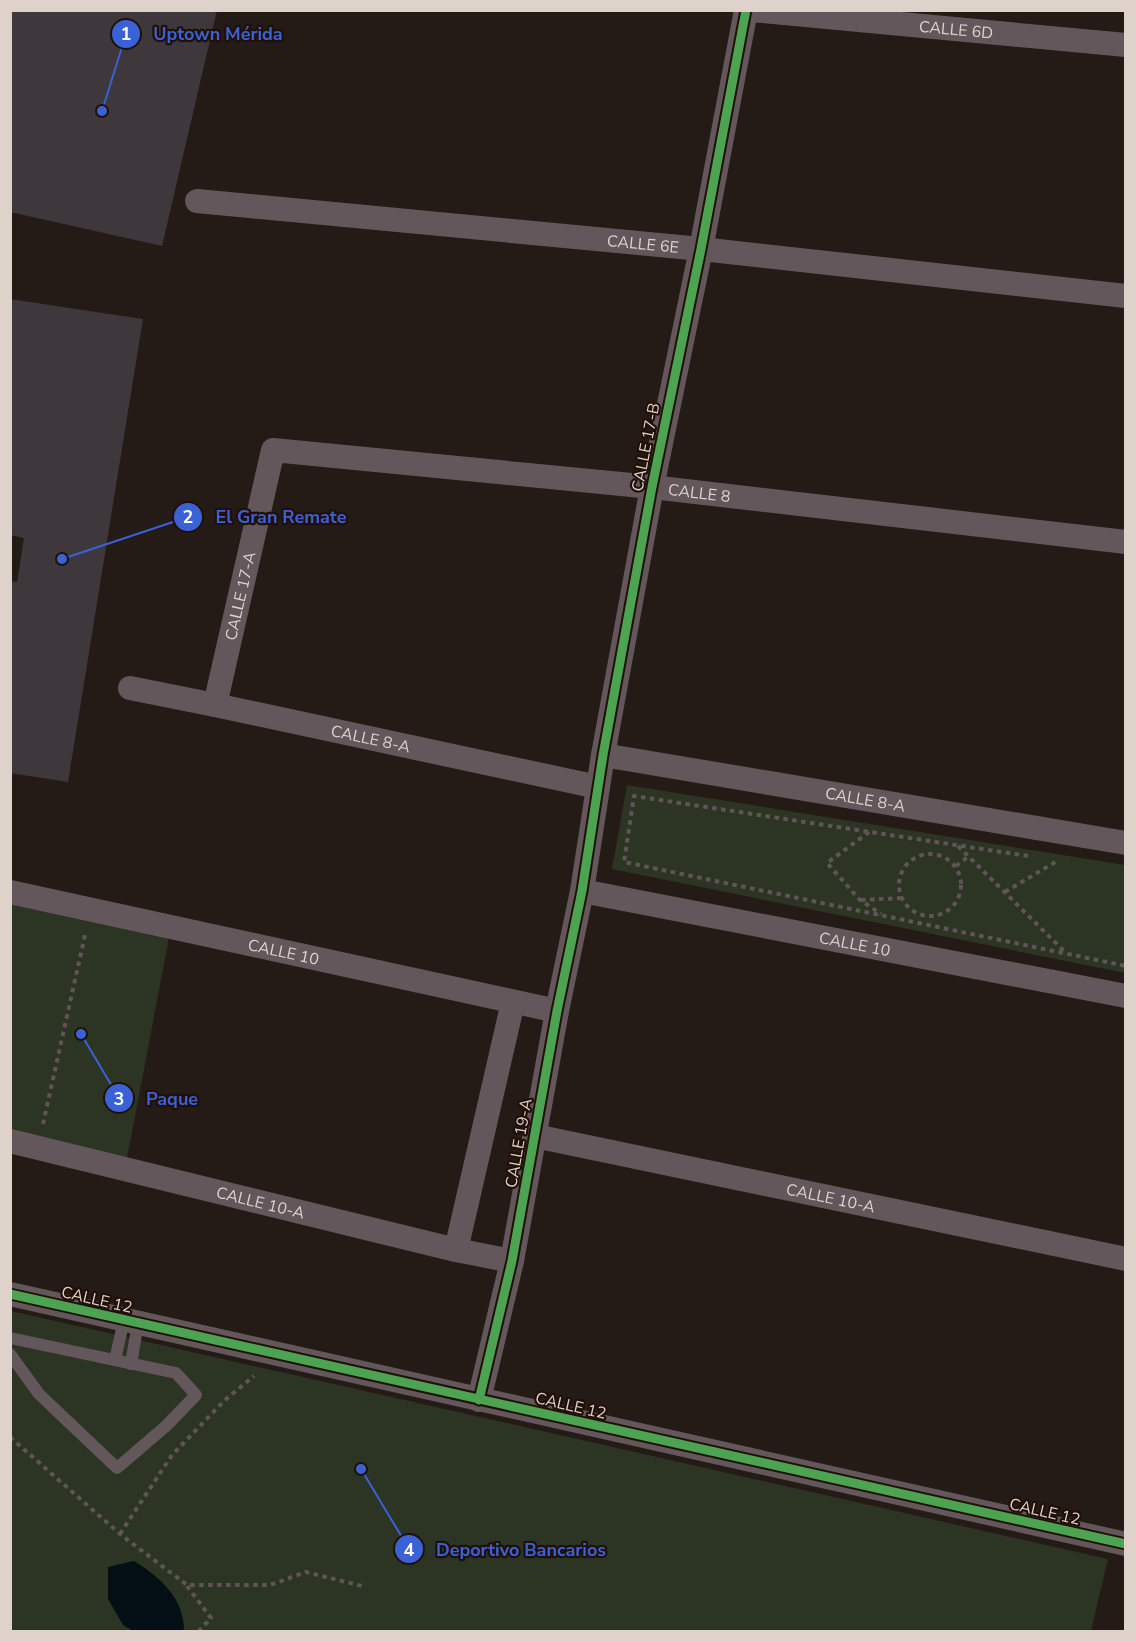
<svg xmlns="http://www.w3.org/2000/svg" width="1136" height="1642" viewBox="0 0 1136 1642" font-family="'Nunito Sans',sans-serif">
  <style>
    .green { fill: #2c3523 }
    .water { fill: #030f15 }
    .building { fill: #3e373b }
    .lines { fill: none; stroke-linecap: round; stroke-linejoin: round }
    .path { stroke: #5f5556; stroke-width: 4; stroke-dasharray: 4.5 4.5; stroke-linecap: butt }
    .lane { stroke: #63575b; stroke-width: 12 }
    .street { stroke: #63575b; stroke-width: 24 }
    .cycleway-casing { stroke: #211007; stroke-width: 13 }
    .cycleway { stroke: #4ca352; stroke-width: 9 }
    .labels { text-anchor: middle; stroke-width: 4.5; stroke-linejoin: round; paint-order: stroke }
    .street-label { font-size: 16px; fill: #ded2cb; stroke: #211007 }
    .leader { fill: none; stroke: #3a62d6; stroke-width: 2 }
    .callout-dot { fill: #3a62d6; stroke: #211007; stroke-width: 2 }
    .mark-label { font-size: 18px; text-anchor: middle; font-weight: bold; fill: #fff }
    .callout-label { font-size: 18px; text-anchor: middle; font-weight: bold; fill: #3a62d6; stroke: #211007; stroke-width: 4.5; stroke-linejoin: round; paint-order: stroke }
  </style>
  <rect width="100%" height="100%" fill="#241b16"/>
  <g class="green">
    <path d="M 627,785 L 1125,865 L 1125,973 L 612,869 Z"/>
    <path d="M 11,892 L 171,927 L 125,1169 L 11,1141 Z"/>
    <path d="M 11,1311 L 1108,1559 L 1091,1631 L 11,1632 Z"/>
  </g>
  <path class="water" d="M 134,1561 C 160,1577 184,1598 184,1631 L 133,1631 L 123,1625 L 108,1599 L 108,1567 Z"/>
  <g class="building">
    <path d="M 10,10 L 217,10 L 162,246 L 10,212 Z"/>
    <path d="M 10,299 L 143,319 L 68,782 L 10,773 L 10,581 L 17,582 L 24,538 L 10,535 Z"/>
  </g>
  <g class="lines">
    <g class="path">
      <path d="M 869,832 L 827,863 L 860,900 L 881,914"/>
      <path d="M 958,846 L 1066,953"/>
      <circle cx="930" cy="885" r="31"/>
      <path d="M 1028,856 L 634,796 L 624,862 L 1126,966"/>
      <path d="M 956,866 L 969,856"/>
      <path d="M 1005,892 L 1057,861 L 1057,859"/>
      <path d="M 861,900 L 901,898"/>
      <path d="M 43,1124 L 85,935"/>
      <path d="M 10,1437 L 120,1534 L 187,1585 L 270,1585 L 306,1572 L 362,1586"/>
      <path d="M 120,1534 L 172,1455 L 225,1400 L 254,1376"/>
      <path d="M 187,1586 L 211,1618 L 198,1632"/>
    </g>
    <g class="lane">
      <path d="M 10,1338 L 176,1373 L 196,1395 L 166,1426 L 117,1468 L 39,1394 L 10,1354"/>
      <path d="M 115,1360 L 124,1320"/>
      <path d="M 131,1364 L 138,1323"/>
    </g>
    <g class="street">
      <path id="s1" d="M 751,10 L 1126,45"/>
      <path id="s2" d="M 197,201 L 701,249 L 1126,296"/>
      <path id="s3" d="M 130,688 L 215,705 L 598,787"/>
      <path id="s4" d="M 215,705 L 273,450 L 652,487 L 1126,542"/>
      <path id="s5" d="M 603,755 L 1126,843"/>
      <path id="s6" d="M 582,891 L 1126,996"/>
      <path id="s7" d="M 10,892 L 557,1011"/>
      <path id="s8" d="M 535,1136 L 1126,1259"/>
      <path id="s9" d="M 10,1141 L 456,1250 L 512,1261"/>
      <path d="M 456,1250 L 513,1002"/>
      <path d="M 10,1294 L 1126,1544"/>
      <path d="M 479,1400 L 512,1261 L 557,1011 L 582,891 L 603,755 L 652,487 L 701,249 L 746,10"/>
    </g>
    <g class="cycleway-casing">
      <g id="cycleway">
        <path d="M 10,1294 L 1126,1544"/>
        <path d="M 479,1400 L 512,1261 L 557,1011 L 582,891 L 603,755 L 652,487 L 701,249 L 746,10"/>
      </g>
    </g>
    <use href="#cycleway" class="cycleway"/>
  </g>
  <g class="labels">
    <g class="street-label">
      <text dy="6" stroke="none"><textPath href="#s1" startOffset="206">CALLE 6D</textPath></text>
      <text dy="6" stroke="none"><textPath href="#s2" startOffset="448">CALLE 6E</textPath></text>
      <text transform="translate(645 447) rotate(-79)" y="6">CALLE 17-B</text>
      <text dy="6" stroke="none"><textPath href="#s4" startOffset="690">CALLE 8</textPath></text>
      <text dy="6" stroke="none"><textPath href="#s4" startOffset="112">CALLE 17-A</textPath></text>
      <text dy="6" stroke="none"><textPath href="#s3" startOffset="246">CALLE 8-A</textPath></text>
      <text dy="6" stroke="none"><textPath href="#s5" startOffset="266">CALLE 8-A</textPath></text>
      <text dy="6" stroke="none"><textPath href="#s6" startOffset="278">CALLE 10</textPath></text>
      <text dy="6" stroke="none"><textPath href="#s7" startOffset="280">CALLE 10</textPath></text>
      <text transform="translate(518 1143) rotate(-80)" y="6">CALLE 19-A</text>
      <text dy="6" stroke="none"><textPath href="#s8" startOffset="302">CALLE 10-A</textPath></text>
      <text dy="6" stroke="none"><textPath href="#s9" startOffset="258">CALLE 10-A</textPath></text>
      <text transform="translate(97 1299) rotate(13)" y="6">CALLE 12</text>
      <text transform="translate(571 1405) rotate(13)" y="6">CALLE 12</text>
      <text transform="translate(1045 1511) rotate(13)" y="6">CALLE 12</text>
    </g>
  </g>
  <path class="leader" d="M102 111L126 34M62 559L188 517M81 1034L119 1098M361 1469L409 1549"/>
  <g class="callout-dot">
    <circle cx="102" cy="111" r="6"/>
    <circle cx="62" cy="559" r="6"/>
    <circle cx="81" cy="1034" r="6"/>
    <circle cx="361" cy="1469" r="6"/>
    <circle cx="126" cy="34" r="15"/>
    <circle cx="188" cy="517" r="15"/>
    <circle cx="119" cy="1098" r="15"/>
    <circle cx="409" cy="1549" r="15"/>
  </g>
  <g class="mark-label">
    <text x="126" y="40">1</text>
    <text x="188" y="523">2</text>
    <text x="119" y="1105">3</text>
    <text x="409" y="1556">4</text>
  </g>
  <g class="callout-label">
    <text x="218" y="40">Uptown Mérida</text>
    <text x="281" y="523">El Gran Remate</text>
    <text x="172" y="1105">Paque</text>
    <text x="521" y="1556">Deportivo Bancarios</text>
  </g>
  <rect width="1136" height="1642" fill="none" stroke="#ded2cb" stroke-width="24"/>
</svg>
